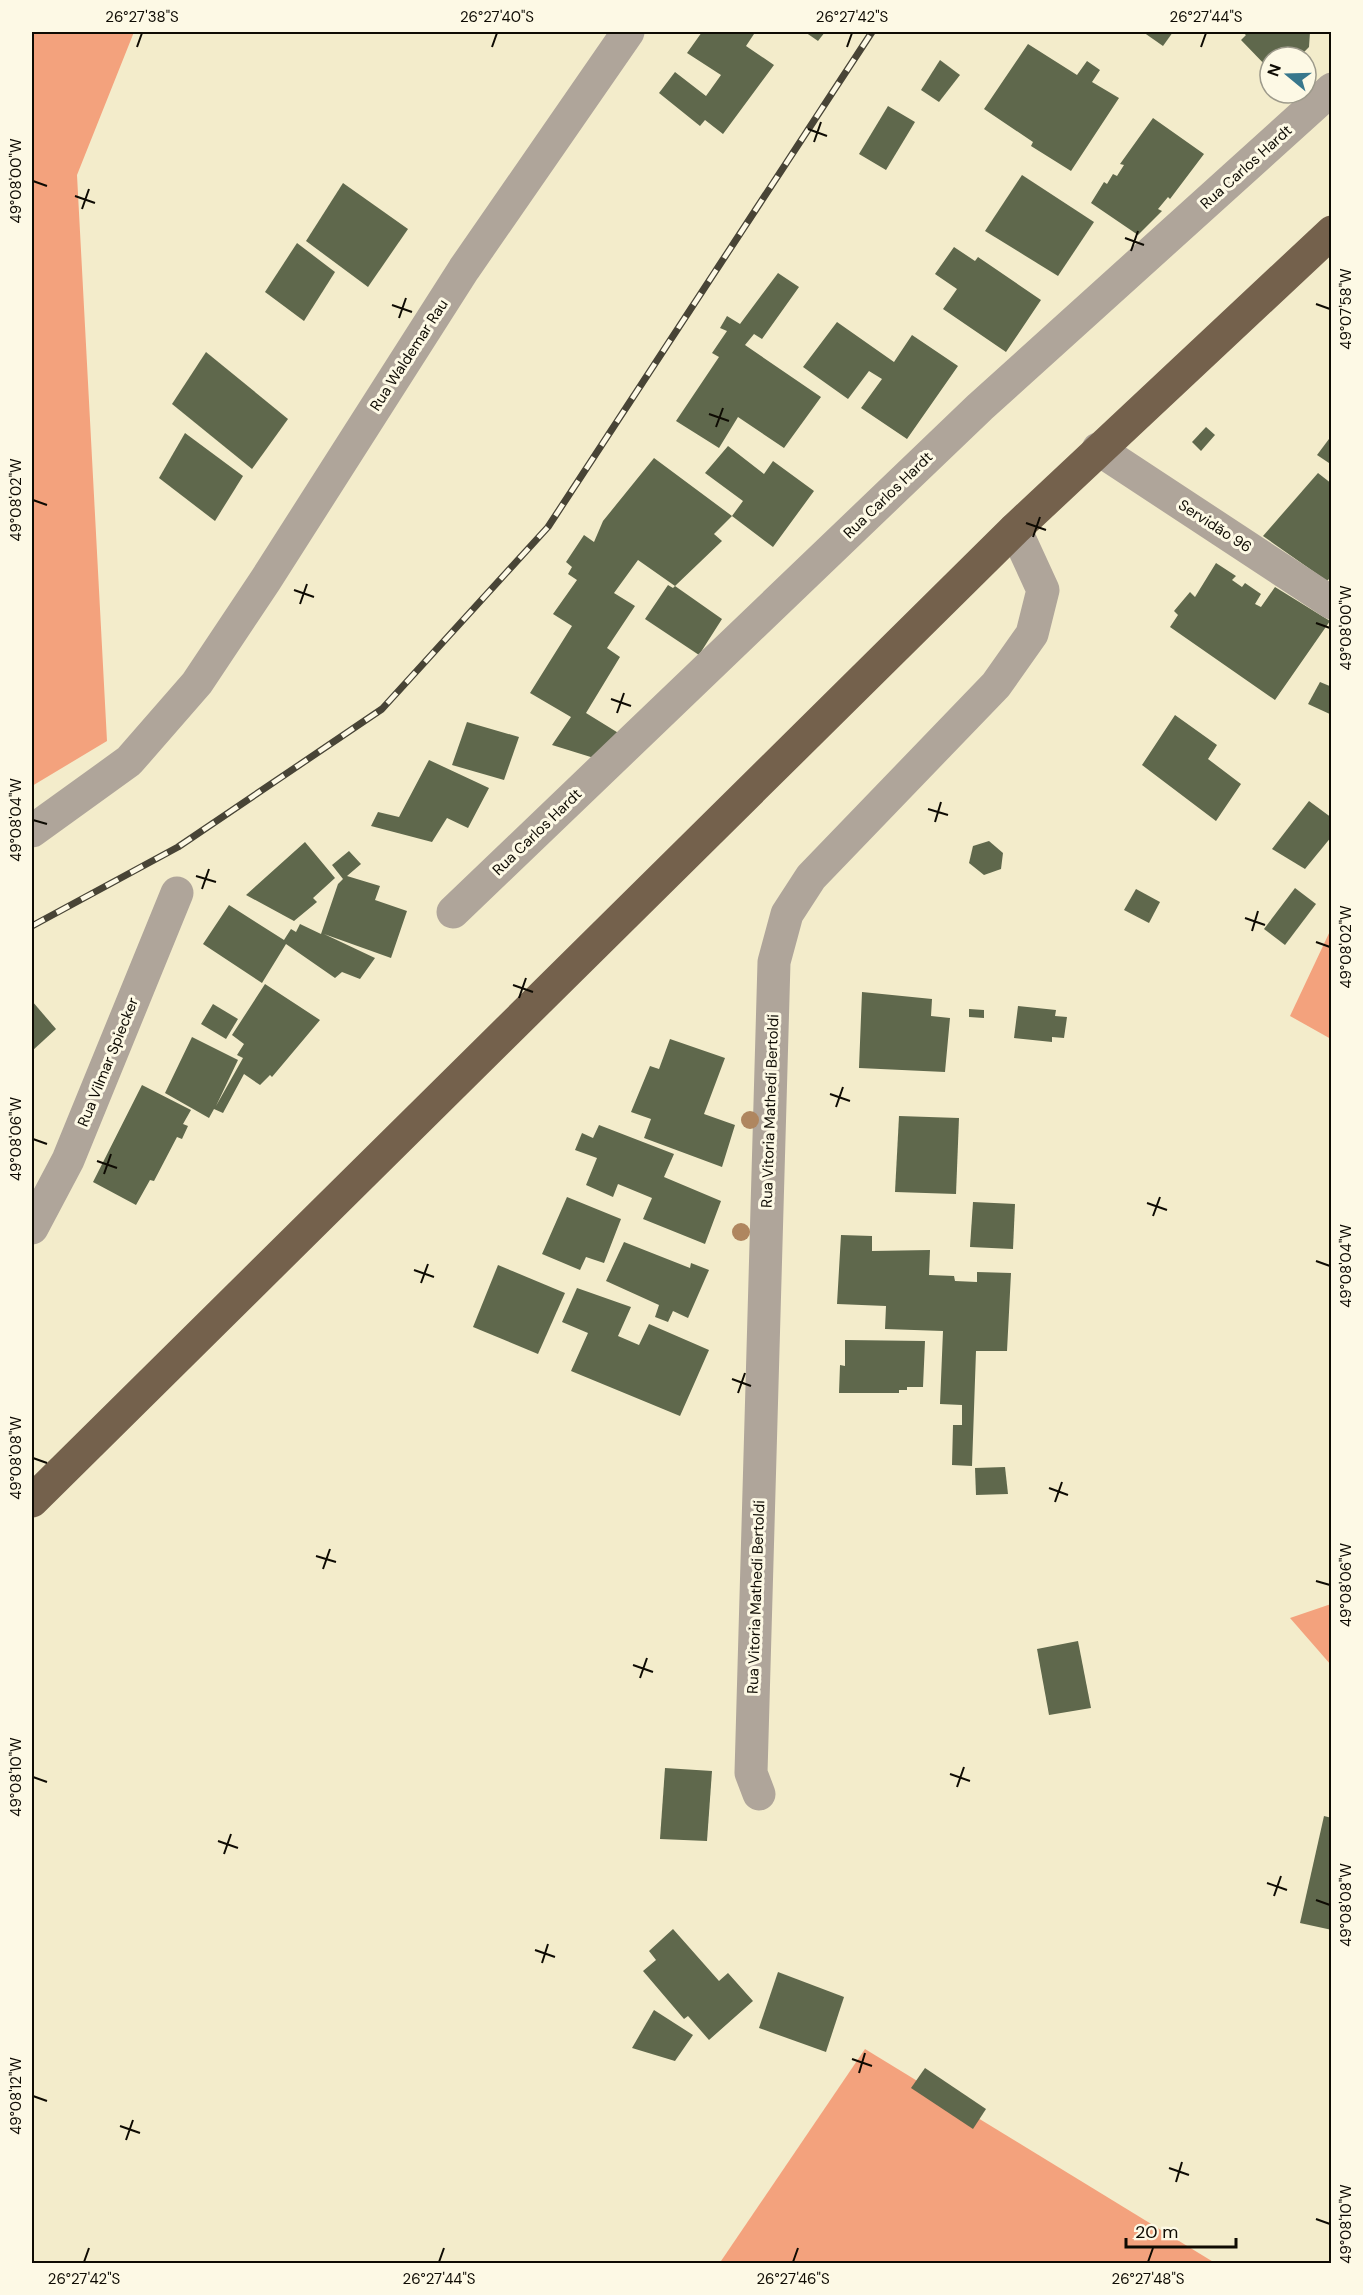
<svg xmlns="http://www.w3.org/2000/svg" width="1363" height="2295" viewBox="0 0 1363 2295" font-family="'DM Sans',sans-serif">
  <style>
    .forest { fill: #f3a27d }
    .building { fill: #5f684c }
    .lines { fill: none; stroke-linecap: round; stroke-linejoin: round }
    .minor { stroke: #afa59a; stroke-width: 33 }
    .tertiary { stroke: #afa59a; stroke-width: 33 }
    .trunk { stroke: #74614c; stroke-width: 33 }
    .rail-casing { stroke: #484436; stroke-width: 7 }
    .rail { stroke: #fdf9e5; stroke-width: 4.5; stroke-dasharray: 14; stroke-linecap: butt }
    .tree { fill: #af865f }
    .ticks { fill: none; stroke: #0e0b03; stroke-width: 2 }
    .labels { text-anchor: middle; stroke-width: 6; stroke-linejoin: round; paint-order: stroke }
    .street-label { font-size: 15px; fill: #0e0b03; stroke: #fdf9e5 }
    .neatline { fill: none; stroke: #0e0b03; stroke-width: 2 }
    .ticks-label { font-size: 15px; text-anchor: middle; fill: #0e0b03 }
  </style>
  <rect width="100%" height="100%" fill="#f3eccb"/>
  <g class="forest">
    <path d="M 32,32 L 134,32 L 77,175 L 107,741 L 32,786 Z"/>
    <path d="M 1331,929 L 1331,1039 L 1290,1016 Z"/>
    <path d="M 1331,1604 L 1332,1604 L 1331,1665 L 1290,1618 Z"/>
    <path d="M 865,2049 L 1215,2263 L 719,2264 Z"/>
  </g>
  <g class="building">
    <path d="M 702,32 L 750,32 L 754,34 L 746,46 L 774,65 L 723,134 L 705,120 L 700,126 L 659,93 L 675,72 L 706,96 L 721,75 L 687,53 Z"/>
    <path d="M 805,32 L 825,32 L 818,41 Z"/>
    <path d="M 1143,32 L 1173,32 L 1163,46 Z"/>
    <path d="M 1242,32 L 1310,32 L 1309,47 L 1299,57 L 1270,57 L 1270,70 L 1241,40 L 1246,35 Z"/>
    <path d="M 1028,44 L 1077,75 L 1087,61 L 1100,70 L 1092,82 L 1119,98 L 1071,171 L 1031,146 L 1033,142 L 984,109 Z"/>
    <path d="M 940,60 L 960,75 L 939,102 L 921,90 Z"/>
    <path d="M 888,106 L 915,122 L 886,170 L 859,154 Z"/>
    <path d="M 1153,118 L 1204,154 L 1170,199 L 1168,197 L 1158,209 L 1162,211 L 1138,235 L 1091,203 L 1104,182 L 1107,184 L 1113,174 L 1117,176 L 1124,165 L 1120,164 Z"/>
    <path d="M 1022,175 L 1094,222 L 1058,276 L 985,231 Z"/>
    <path d="M 343,183 L 408,229 L 368,287 L 306,241 Z"/>
    <path d="M 297,243 L 335,272 L 304,321 L 265,292 Z"/>
    <path d="M 954,247 L 975,261 L 978,257 L 1041,300 L 1006,352 L 943,309 L 957,289 L 935,274 Z"/>
    <path d="M 778,273 L 799,287 L 762,339 L 754,334 L 745,345 L 821,397 L 784,448 L 738,417 L 719,448 L 676,421 L 719,357 L 712,353 L 727,331 L 720,328 L 727,316 L 740,324 Z"/>
    <path d="M 837,322 L 894,362 L 912,335 L 958,366 L 907,439 L 861,408 L 882,379 L 869,371 L 848,399 L 803,367 Z"/>
    <path d="M 206,352 L 288,419 L 252,469 L 172,404 Z"/>
    <path d="M 1206,427 L 1215,435 L 1201,451 L 1192,442 Z"/>
    <path d="M 185,433 L 243,476 L 215,521 L 159,478 Z"/>
    <path d="M 1332,435 L 1332,465 L 1317,455 Z"/>
    <path d="M 728,446 L 764,474 L 773,461 L 814,491 L 773,547 L 732,516 L 714,534 L 722,541 L 675,586 L 722,619 L 699,655 L 645,619 L 668,585 L 673,588 L 675,586 L 638,560 L 614,593 L 635,606 L 607,648 L 620,657 L 586,713 L 620,734 L 594,758 L 552,745 L 571,717 L 530,693 L 572,626 L 553,614 L 577,580 L 568,574 L 572,567 L 566,562 L 584,535 L 594,542 L 603,521 L 654,458 L 732,516 L 743,501 L 705,473 Z"/>
    <path d="M 1318,473 L 1332,484 L 1332,576 L 1327,581 L 1263,536 Z"/>
    <path d="M 1216,563 L 1236,576 L 1232,580 L 1242,587 L 1245,583 L 1261,594 L 1255,604 L 1261,607 L 1275,587 L 1330,621 L 1275,700 L 1170,627 L 1178,615 L 1174,611 L 1190,592 L 1195,597 Z"/>
    <path d="M 1320,682 L 1332,687 L 1332,715 L 1308,704 Z"/>
    <path d="M 1175,715 L 1217,745 L 1208,759 L 1241,784 L 1216,821 L 1142,765 Z"/>
    <path d="M 467,722 L 519,737 L 504,780 L 452,765 Z"/>
    <path d="M 429,760 L 489,788 L 468,828 L 447,818 L 432,842 L 371,826 L 378,812 L 399,817 Z"/>
    <path d="M 1309,801 L 1332,818 L 1332,836 L 1305,869 L 1272,849 Z"/>
    <path d="M 989,841 L 1003,853 L 1001,869 L 984,875 L 969,863 L 973,846 Z"/>
    <path d="M 305,842 L 335,878 L 313,898 L 317,902 L 294,921 L 246,895 Z"/>
    <path d="M 349,851 L 361,864 L 347,876 L 380,886 L 375,900 L 407,911 L 391,958 L 324,934 L 375,958 L 360,979 L 342,972 L 335,978 L 286,944 L 262,983 L 203,944 L 229,905 L 284,940 L 291,929 L 296,932 L 300,924 L 321,934 L 338,884 L 343,879 L 332,865 Z"/>
    <path d="M 1295,888 L 1316,904 L 1285,945 L 1264,929 Z"/>
    <path d="M 1136,889 L 1160,902 L 1149,923 L 1124,910 Z"/>
    <path d="M 265,984 L 320,1020 L 272,1077 L 270,1075 L 260,1085 L 244,1074 L 223,1113 L 214,1109 L 209,1118 L 165,1093 L 192,1037 L 238,1060 L 216,1106 L 243,1058 L 237,1055 L 244,1044 L 232,1035 Z"/>
    <path d="M 862,992 L 932,999 L 931,1016 L 950,1018 L 945,1072 L 859,1068 Z"/>
    <path d="M 32,1001 L 56,1029 L 32,1051 Z"/>
    <path d="M 213,1004 L 238,1019 L 226,1039 L 201,1024 Z"/>
    <path d="M 1018,1006 L 1056,1010 L 1055,1016 L 1067,1017 L 1064,1038 L 1052,1037 L 1052,1042 L 1014,1038 Z"/>
    <path d="M 969,1009 L 984,1010 L 984,1018 L 969,1017 Z"/>
    <path d="M 670,1039 L 725,1058 L 704,1114 L 735,1125 L 722,1167 L 644,1138 L 651,1119 L 631,1112 L 650,1066 L 659,1069 Z"/>
    <path d="M 142,1085 L 191,1110 L 183,1124 L 188,1126 L 182,1139 L 177,1137 L 154,1181 L 150,1180 L 136,1205 L 93,1182 Z"/>
    <path d="M 899,1116 L 959,1118 L 956,1194 L 895,1192 Z"/>
    <path d="M 599,1125 L 674,1154 L 664,1177 L 721,1201 L 705,1244 L 643,1219 L 652,1198 L 618,1184 L 613,1197 L 586,1185 L 597,1158 L 575,1150 L 582,1133 L 593,1138 Z"/>
    <path d="M 567,1197 L 621,1219 L 604,1263 L 586,1257 L 580,1270 L 542,1254 Z"/>
    <path d="M 973,1202 L 1015,1204 L 1013,1249 L 970,1247 Z"/>
    <path d="M 841,1235 L 872,1236 L 872,1251 L 930,1250 L 929,1275 L 954,1276 L 955,1281 L 977,1282 L 977,1272 L 1011,1273 L 1007,1351 L 976,1351 L 972,1466 L 952,1465 L 953,1425 L 962,1425 L 962,1405 L 940,1404 L 943,1331 L 885,1329 L 886,1306 L 837,1304 Z"/>
    <path d="M 624,1242 L 690,1268 L 691,1263 L 709,1270 L 688,1318 L 673,1311 L 668,1322 L 655,1317 L 659,1305 L 606,1281 Z"/>
    <path d="M 498,1265 L 565,1293 L 538,1354 L 473,1327 Z"/>
    <path d="M 577,1288 L 631,1307 L 618,1336 L 639,1345 L 649,1324 L 709,1350 L 680,1416 L 571,1371 L 588,1333 L 562,1322 Z"/>
    <path d="M 845,1340 L 925,1341 L 923,1387 L 907,1387 L 907,1390 L 899,1390 L 899,1393 L 839,1393 L 840,1365 L 845,1366 Z"/>
    <path d="M 1005,1467 L 1008,1494 L 976,1495 L 975,1468 Z"/>
    <path d="M 1078,1641 L 1091,1708 L 1049,1715 L 1037,1649 Z"/>
    <path d="M 665,1768 L 712,1771 L 707,1841 L 660,1839 Z"/>
    <path d="M 1324,1816 L 1332,1818 L 1332,1930 L 1300,1923 Z"/>
    <path d="M 673,1929 L 719,1981 L 728,1973 L 753,2001 L 709,2040 L 688,2016 L 684,2019 L 643,1971 L 656,1960 L 649,1951 Z"/>
    <path d="M 778,1972 L 844,1997 L 826,2052 L 759,2028 Z"/>
    <path d="M 654,2010 L 693,2035 L 675,2061 L 632,2048 Z"/>
    <path d="M 925,2068 L 986,2109 L 973,2129 L 911,2088 Z"/>
  </g>
  <g class="lines">
    <g class="minor">
      <path d="M 1098,449 L 1332,603"/>
      <path d="M 453,912 L 980,407 L 1332,89"/>
      <path d="M 32,1228 L 68,1160 L 177,893"/>
      <path d="M 759,1794 L 751,1773 L 774,962 L 787,914 L 811,877 L 996,685 L 1032,634 L 1043,590 L 1015,529"/>
    </g>
    <path class="tertiary" d="M 32,831 L 129,761 L 197,683 L 265,581 L 464,269 L 628,32"/>
    <path class="trunk" d="M 32,1501 L 1015,529 L 1332,232"/>
    <g class="rail-casing">
      <path id="rail" d="M 32,926 L 178,847 L 382,709 L 548,527 L 872,32"/>
    </g>
    <use href="#rail" class="rail"/>
  </g>
  <g class="tree">
    <circle cx="750" cy="1120" r="9"/>
    <circle cx="741" cy="1232" r="9"/>
  </g>
  <path class="ticks" d="M 137,47 L 142,33M 492,47 L 497,33M 847,47 L 852,33M 1201,47 L 1206,33M 808,129 L 827,136M 814,142 L 821,122M 33,181 L 47,186M 75,196 L 95,203M 82,209 L 89,189M 1125,238 L 1144,245M 1131,251 L 1138,231M 1316,304 L 1330,309M 392,305 L 412,312M 399,318 L 406,298M 709,414 L 729,421M 716,427 L 723,408M 33,500 L 47,505M 1026,523 L 1046,530M 1033,537 L 1040,517M 294,590 L 314,597M 300,604 L 307,584M 1316,623 L 1330,628M 611,699 L 631,706M 617,713 L 624,693M 928,809 L 948,815M 33,820 L 47,824M 935,822 L 941,802M 196,876 L 216,882M 202,889 L 209,869M 1245,918 L 1265,925M 1252,931 L 1258,911M 1316,942 L 1330,947M 513,985 L 533,992M 519,998 L 526,978M 830,1094 L 850,1101M 836,1107 L 843,1087M 33,1139 L 47,1144M 97,1161 L 117,1168M 104,1174 L 111,1154M 1147,1203 L 1167,1210M 1153,1216 L 1160,1197M 1316,1261 L 1330,1266M 414,1270 L 434,1277M 421,1283 L 428,1264M 732,1379 L 751,1386M 738,1393 L 745,1373M 33,1458 L 47,1463M 1049,1488 L 1068,1495M 1055,1502 L 1062,1482M 316,1556 L 336,1562M 323,1569 L 330,1549M 1316,1581 L 1330,1585M 633,1665 L 653,1672M 640,1678 L 647,1658M 950,1774 L 970,1781M 33,1777 L 47,1782M 957,1787 L 964,1767M 218,1841 L 238,1848M 224,1854 L 231,1834M 1267,1883 L 1287,1890M 1274,1896 L 1281,1876M 1316,1900 L 1330,1905M 535,1950 L 555,1957M 542,1963 L 548,1944M 852,2059 L 872,2066M 859,2073 L 865,2053M 33,2096 L 47,2101M 120,2126 L 140,2133M 126,2140 L 133,2120M 1169,2168 L 1189,2175M 1176,2182 L 1182,2162M 1316,2219 L 1330,2224M 84,2262 L 89,2248M 439,2262 L 444,2248M 793,2262 L 798,2248M 1148,2262 L 1153,2248"/>
  <g class="labels">
    <g class="street-label">
      <text transform="translate(1246 167) rotate(-42)" y="5">Rua Carlos Hardt</text>
      <text transform="translate(409 355) rotate(-57)" y="5">Rua Waldemar Rau</text>
      <text transform="translate(888 495) rotate(-44)" y="5">Rua Carlos Hardt</text>
      <text transform="translate(1215 526) rotate(33)" y="5">Servidão 96</text>
      <text transform="translate(537 832) rotate(-44)" y="5">Rua Carlos Hardt</text>
      <text transform="translate(108 1062) rotate(-68)" y="5">Rua Vilmar Spiecker</text>
      <text transform="translate(770 1111) rotate(-88)" y="5">Rua Vitoria Mathedi Bertoldi</text>
      <text transform="translate(756 1597) rotate(-88)" y="5">Rua Vitoria Mathedi Bertoldi</text>
    </g>
  </g>
  <rect width="1363" height="2295" fill="none" stroke="#fdf9e5" stroke-width="66"/>
  <g transform="translate(1288 75) rotate(289)"><circle r="28" fill="#fdf9e5" stroke="#9d9a8b" stroke-width="1.5"/>
  <path d="M0-4.5L10 22L0 15L-10 22Z" fill="#38778c"/>
  <text y="-9" font-size="16" font-weight="bold" text-anchor="middle" fill="#0e0b03">N</text>
  </g>
  <path d="M1126 2238v9h110v-9" fill="none" stroke="#0e0b03" stroke-width="3"/>
  <text x="1135" y="2238" font-size="18" fill="#0e0b03" stroke="#fdf9e5" stroke-width="4.5" paint-order="stroke">20 m</text>
  <rect x="33" y="33" width="1297" height="2229" class="neatline"/>
  <g class="ticks-label">
    <text x="142" y="22">26°27'38"S</text>
    <text x="497" y="22">26°27'40"S</text>
    <text x="852" y="22">26°27'42"S</text>
    <text x="1206" y="22">26°27'44"S</text>
    <text transform="translate(16 181) rotate(-90)" y="5">49°08'00"W</text>
    <text transform="translate(1346 309) rotate(-90)" y="5">49°07'58"W</text>
    <text transform="translate(16 500) rotate(-90)" y="5">49°08'02"W</text>
    <text transform="translate(1346 628) rotate(-90)" y="5">49°08'00"W</text>
    <text transform="translate(16 820) rotate(-90)" y="5">49°08'04"W</text>
    <text transform="translate(1346 947) rotate(-90)" y="5">49°08'02"W</text>
    <text transform="translate(16 1139) rotate(-90)" y="5">49°08'06"W</text>
    <text transform="translate(1346 1266) rotate(-90)" y="5">49°08'04"W</text>
    <text transform="translate(16 1458) rotate(-90)" y="5">49°08'08"W</text>
    <text transform="translate(1346 1585) rotate(-90)" y="5">49°08'06"W</text>
    <text transform="translate(16 1777) rotate(-90)" y="5">49°08'10"W</text>
    <text transform="translate(1346 1905) rotate(-90)" y="5">49°08'08"W</text>
    <text transform="translate(16 2096) rotate(-90)" y="5">49°08'12"W</text>
    <text transform="translate(1346 2224) rotate(-90)" y="5">49°08'10"W</text>
    <text x="84" y="2284">26°27'42"S</text>
    <text x="439" y="2284">26°27'44"S</text>
    <text x="793" y="2284">26°27'46"S</text>
    <text x="1148" y="2284">26°27'48"S</text>
  </g>
</svg>
